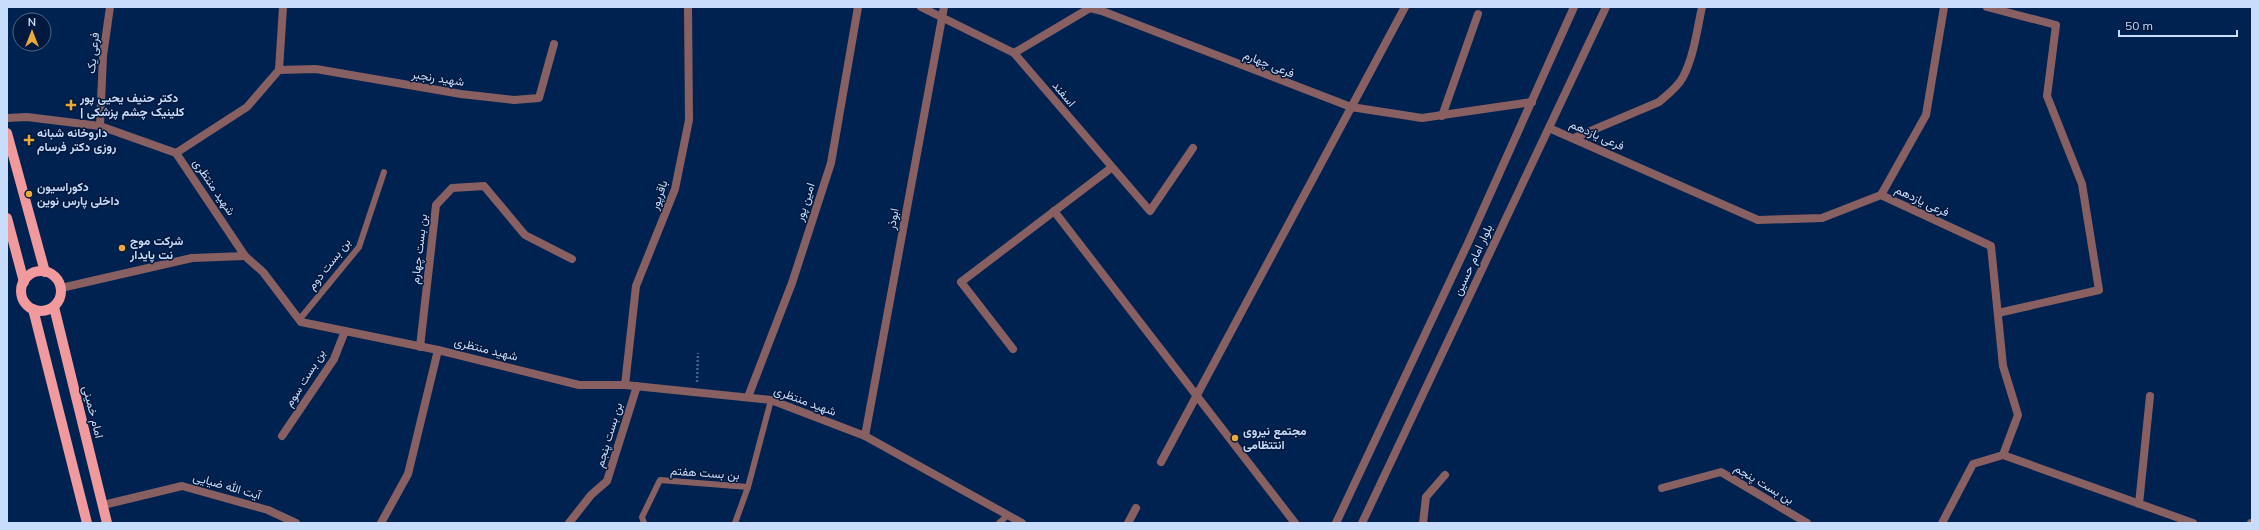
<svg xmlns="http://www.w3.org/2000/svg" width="2259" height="530" viewBox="0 0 2259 530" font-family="Mulish,Vazirmatn,sans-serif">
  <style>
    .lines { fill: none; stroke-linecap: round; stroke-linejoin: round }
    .path { stroke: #43618a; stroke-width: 2.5; stroke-dasharray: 2 2; stroke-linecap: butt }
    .service { stroke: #896061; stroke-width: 6 }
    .minor { stroke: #896061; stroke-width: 8 }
    .tertiary { stroke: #896061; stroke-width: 8 }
    .primary { stroke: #f09a9d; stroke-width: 10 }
    .poi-dot { fill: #eaaa39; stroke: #01193d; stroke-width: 1.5 }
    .labels { text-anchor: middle; stroke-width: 3; stroke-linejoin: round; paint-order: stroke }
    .street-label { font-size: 12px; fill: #c8ddfb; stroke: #01193d }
    .poi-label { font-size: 12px; font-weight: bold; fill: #c8ddfb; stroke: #01193d; text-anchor: start }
  </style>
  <rect width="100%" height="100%" fill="#002250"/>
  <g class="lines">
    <path class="path" d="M 697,382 L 698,353"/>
    <g class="service">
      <path d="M 299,320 L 359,247 L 384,172"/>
      <path d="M 644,523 L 642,517 L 660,480 L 748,487"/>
      <path d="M 735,523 L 748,487 L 771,400"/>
      <path d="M 999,523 L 1008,515"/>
    </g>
    <g class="minor">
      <path d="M 921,7 L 1014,53 L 1150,211 L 1193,148"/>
      <path d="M 1987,7 L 2056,25 L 2047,96 L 2082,184 L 2099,290 L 1998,313"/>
      <path d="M 1014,53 L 1090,8 L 1102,11 L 1351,107 L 1422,118 L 1532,102"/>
      <path d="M 279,70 L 316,69 L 461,94 L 514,100 L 539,98 L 554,44"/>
      <path d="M 1442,116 L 1478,14"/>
      <path d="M 7,118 L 27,117 L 100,126 L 176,153 L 245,256 L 263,272 L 301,322 L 438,350 L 579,385 L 625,385 L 771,400 L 865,436"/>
      <path d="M 100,126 L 103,56 L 110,7"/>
      <path d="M 1549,128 L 1758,220 L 1822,218 L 1881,195 L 1991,246 L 2003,366 L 2018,415 L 2003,455 L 1973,464 L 1942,523"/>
      <path d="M 1574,138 L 1659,102 C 1667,95 1678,87 1683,77 C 1694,56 1697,30 1702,7"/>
      <path d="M 176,153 L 247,107 L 279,70 L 283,7"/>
      <path d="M 1881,195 L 1926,115 L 1944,7"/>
      <path d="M 1054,211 L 1295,523"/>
      <path d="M 61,288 L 192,258 L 245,256"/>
      <path d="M 420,347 L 436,205 L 452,188 L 484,186 L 525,235 L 572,259"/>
      <path d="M 1013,349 L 961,282 L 1111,168"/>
      <path d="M 625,385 L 636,286 L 675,189 L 689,120 L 688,7"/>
      <path d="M 748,397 L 792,283 L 831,163 L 858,7"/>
      <path d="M 282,436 L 334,359 L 345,331"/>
      <path d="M 2003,455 L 2193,523"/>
      <path d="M 1161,462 L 1405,7"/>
      <path d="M 1662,488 L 1721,472 L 1807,523"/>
      <path d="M 2139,504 L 2150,396"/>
      <path d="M 103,505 L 182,486 L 268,510 L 296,523"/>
      <path d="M 381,523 L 408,474 L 438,350"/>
      <path d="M 569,523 L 591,495 L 607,481 L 637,386"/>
      <path d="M 1128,523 L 1136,508"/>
      <path d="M 1423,523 L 1426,497 L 1445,475"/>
      <path d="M 2251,523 L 2252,523"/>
    </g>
    <g class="tertiary">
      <path d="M 944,7 L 865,436 L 1022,523"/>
      <path d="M 1336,523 L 1468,243 L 1574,7"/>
      <path d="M 1362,523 L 1606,7"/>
    </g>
    <g class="primary">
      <path d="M 7,133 L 45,272"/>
      <path d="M 7,218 L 24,282"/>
      <circle cx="41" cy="291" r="20"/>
      <path d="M 54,307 L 107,523"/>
      <path d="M 33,309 L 87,523"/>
    </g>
  </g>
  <g class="poi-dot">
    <path d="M69 99h4v4h4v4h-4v4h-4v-4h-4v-4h4z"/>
    <path d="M27 134h4v4h4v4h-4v4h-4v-4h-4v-4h4z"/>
    <circle cx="29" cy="194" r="4"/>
    <circle cx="122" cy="248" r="4"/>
    <circle cx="1235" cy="438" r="4"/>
  </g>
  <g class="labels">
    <g class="street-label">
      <text transform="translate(93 53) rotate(-84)" y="4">فرعی یک</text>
      <text transform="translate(1269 64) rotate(22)" y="4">فرعی چهارم</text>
      <text transform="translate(438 78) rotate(9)" y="4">شهید رنجبر</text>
      <text transform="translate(1064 94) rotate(50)" y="4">اسفند</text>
      <text transform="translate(1597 135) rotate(24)" y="4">فرعی یازدهم</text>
      <text transform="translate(214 187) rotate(56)" y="4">شهید منتظری</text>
      <text transform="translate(659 195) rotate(-71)" y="4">باقرپور</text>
      <text transform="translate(1922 201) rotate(25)" y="4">فرعی یازدهم</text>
      <text transform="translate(805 202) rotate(-72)" y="4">امین پور</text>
      <text transform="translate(893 219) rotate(-80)" y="4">ابوذر</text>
      <text transform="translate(419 249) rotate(-83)" y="4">بن بست چهارم</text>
      <text transform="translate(1473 260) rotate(-65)" y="4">بلوار امام حسین</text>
      <text transform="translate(329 264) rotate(-52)" y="4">بن بست دوم</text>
      <text transform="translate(486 349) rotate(14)" y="4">شهید منتظری</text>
      <text transform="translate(305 378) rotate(-58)" y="4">بن بست سوم</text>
      <text transform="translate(805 401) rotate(20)" y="4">شهید منتظری</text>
      <text transform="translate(93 412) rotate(76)" y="4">امام خمینی</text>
      <text transform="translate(609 435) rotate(-73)" y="4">بن بست پنجم</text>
      <text transform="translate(705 473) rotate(4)" y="4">بن بست هفتم</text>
      <text transform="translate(1764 484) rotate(31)" y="4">بن بست پنجم</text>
      <text transform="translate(227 486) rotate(16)" y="4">آیت الله ضیایی</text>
    </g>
    <g class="poi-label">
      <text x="80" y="102">دکتر حنیف یحیی پور<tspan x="80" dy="14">| کلینیک چشم پزشکی</tspan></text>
      <text x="37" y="137">داروخانه شبانه<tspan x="37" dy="14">روزی دکتر فرسام</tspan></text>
      <text x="37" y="191">دکوراسیون<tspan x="37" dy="14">داخلی پارس نوین</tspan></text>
      <text x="130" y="245">شرکت موج<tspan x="130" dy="14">نت پایدار</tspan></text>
      <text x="1243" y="435">مجتمع نیروی<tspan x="1243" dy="14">انتتظامی</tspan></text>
    </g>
  </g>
  <rect width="2259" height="530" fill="none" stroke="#c8ddfb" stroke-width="16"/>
  <g transform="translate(32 32)"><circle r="19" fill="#01193d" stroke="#516789"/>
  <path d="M0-3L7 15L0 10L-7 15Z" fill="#eaaa39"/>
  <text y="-6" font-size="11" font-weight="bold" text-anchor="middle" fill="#c8ddfb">N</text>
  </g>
  <path d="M2119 30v6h118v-6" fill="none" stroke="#c8ddfb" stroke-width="2"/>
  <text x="2125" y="30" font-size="12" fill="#c8ddfb" stroke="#01193d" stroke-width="3" paint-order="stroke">50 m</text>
</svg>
